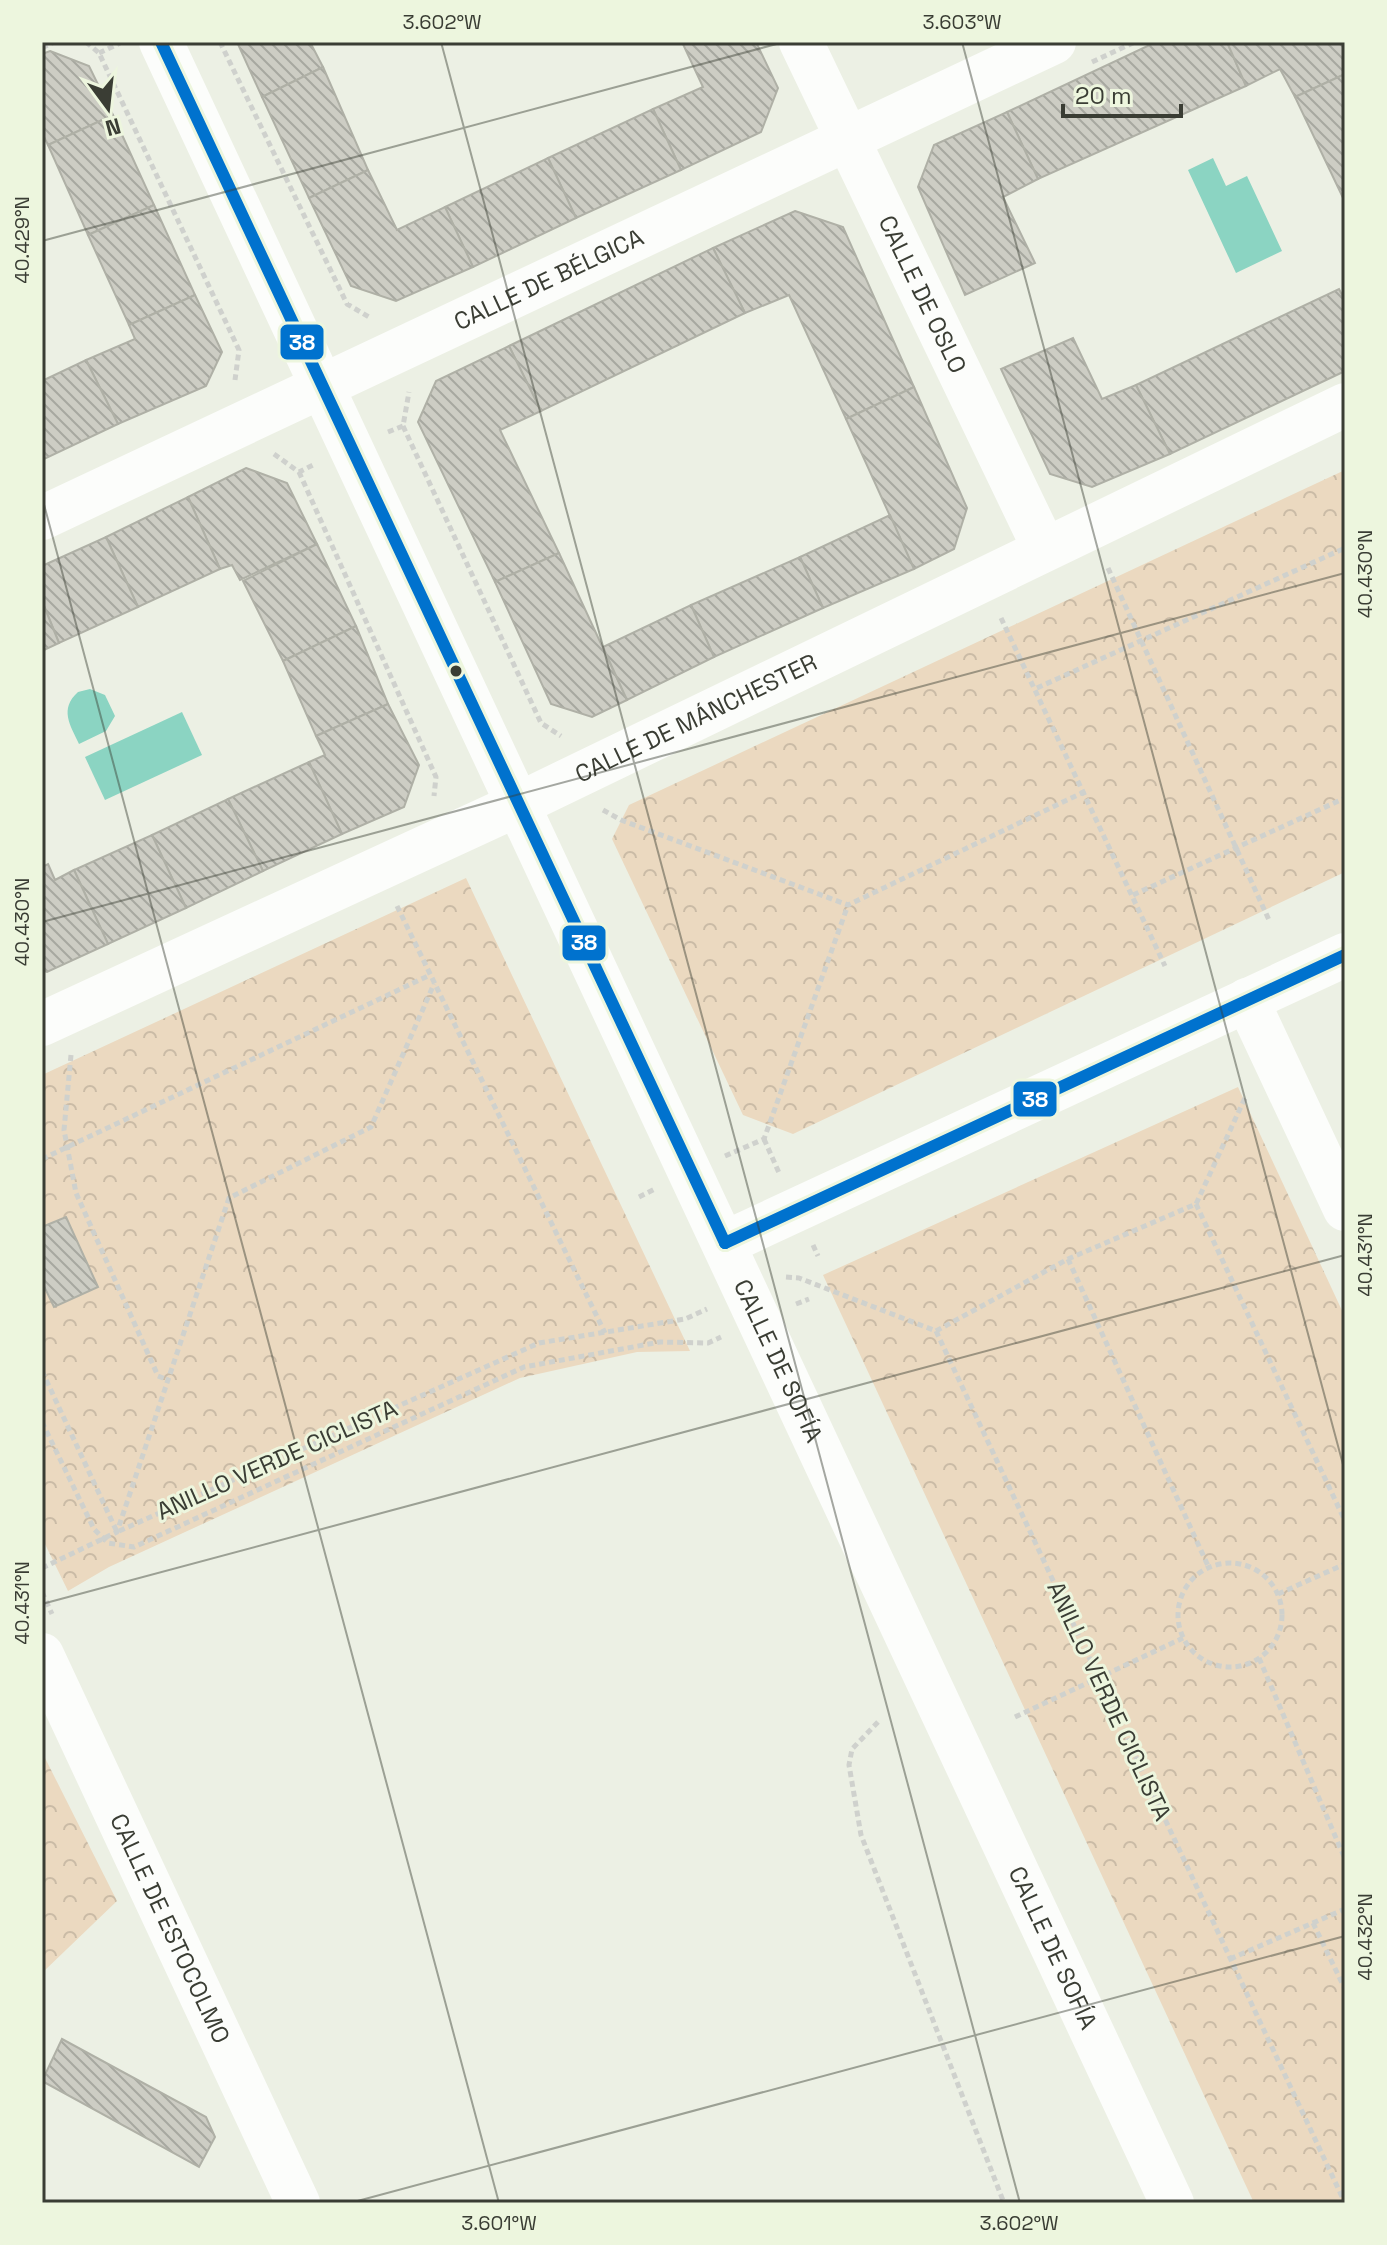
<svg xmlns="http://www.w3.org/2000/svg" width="1387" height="2245" viewBox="0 0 1387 2245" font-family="'Space Grotesk',sans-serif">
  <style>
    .park { fill: url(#park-crowns) }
    .water { fill: #8bd4c2 }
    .building { fill: url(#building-back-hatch); stroke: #afb0a6; stroke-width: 2 }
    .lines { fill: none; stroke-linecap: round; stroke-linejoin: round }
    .path { stroke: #cfd1cd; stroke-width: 5; stroke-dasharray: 6 4; stroke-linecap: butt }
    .minor { stroke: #fcfdfb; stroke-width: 44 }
    .bus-1-casing { stroke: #edf6de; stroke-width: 18 }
    .bus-1 { stroke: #0072ce; stroke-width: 12 }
    .ticks { fill: none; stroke: #3a3d34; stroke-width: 2; stroke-opacity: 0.45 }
    .bus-dot { fill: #3a3d34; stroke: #edf6de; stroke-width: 3 }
    .labels { text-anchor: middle; stroke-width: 6; stroke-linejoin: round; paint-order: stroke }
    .street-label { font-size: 24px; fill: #3a3d34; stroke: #edf6de }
    .line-badge { stroke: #edf6de; stroke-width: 3 }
    .badge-label { font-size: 22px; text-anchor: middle; font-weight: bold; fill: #fff }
    .neatline { fill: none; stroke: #3a3d34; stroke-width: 3 }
    .ticks-label { font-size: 20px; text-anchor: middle; fill: #3a3d34 }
  </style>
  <defs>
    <pattern id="park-crowns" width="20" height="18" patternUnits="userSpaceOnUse" patternTransform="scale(2)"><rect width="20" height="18" fill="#ebd9c0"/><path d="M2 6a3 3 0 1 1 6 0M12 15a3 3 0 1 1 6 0" fill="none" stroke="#cabba6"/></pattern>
    <pattern id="building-back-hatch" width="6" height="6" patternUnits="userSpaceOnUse" patternTransform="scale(2)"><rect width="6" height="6" fill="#cdcdc4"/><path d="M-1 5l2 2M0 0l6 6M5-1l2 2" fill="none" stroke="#a7a8a0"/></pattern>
  </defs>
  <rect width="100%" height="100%" fill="#ecf0e4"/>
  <g class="park">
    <path d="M 1345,470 L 1345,872 L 793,1134 L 743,1115 L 612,839 L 629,805 Z"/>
    <path d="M 466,878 L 690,1351 L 637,1352 L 520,1378 L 109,1567 L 68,1591 L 42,1538 L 42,1075 Z"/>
    <path d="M 1238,1087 L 1345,1317 L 1345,2203 L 1254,2203 L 823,1275 Z"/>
    <path d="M 42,1752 L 117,1901 L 42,1973 Z"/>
  </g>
  <g class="water">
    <path d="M 1213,158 L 1226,186 L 1247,176 L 1282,251 L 1236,273 L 1188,170 Z"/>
    <path d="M 90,689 L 105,695 L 115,716 L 106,731 L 79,744 C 70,725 59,709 78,692 Z"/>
    <path d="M 182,712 L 202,755 L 105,800 L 85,757 Z"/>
  </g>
  <g class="building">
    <path d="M 237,42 L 310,42 L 323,67 L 262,97 Z"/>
    <path d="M 682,42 L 756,42 L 778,88 L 761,132 L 681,170 L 653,109 L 703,87 Z"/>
    <path d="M 1156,42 L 1227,42 L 1246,86 L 1038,179 L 1007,112 Z"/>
    <path d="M 1227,42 L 1345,42 L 1345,74 L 1295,97 L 1280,69 L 1246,86 Z"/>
    <path d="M 50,51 L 89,66 L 113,115 L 48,145 L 42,133 L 42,54 Z"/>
    <path d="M 323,67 L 368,170 L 309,198 L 262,97 Z"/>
    <path d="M 1345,74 L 1345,202 L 1295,97 Z"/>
    <path d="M 653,109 L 681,170 L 576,218 L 548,158 Z"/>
    <path d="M 1007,112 L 1038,179 L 1003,197 L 1035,263 L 965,295 L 918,187 L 934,145 Z"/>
    <path d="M 113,115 L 154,205 L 88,235 L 48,145 Z"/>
    <path d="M 548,158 L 576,218 L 473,267 L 445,207 Z"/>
    <path d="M 368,170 L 397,230 L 445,207 L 473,267 L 396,301 L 351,286 L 309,198 Z"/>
    <path d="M 154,205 L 195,295 L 129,325 L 88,235 Z"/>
    <path d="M 795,211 L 843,227 L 914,387 L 846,419 L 789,295 L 745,313 L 713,248 Z"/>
    <path d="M 713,248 L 745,313 L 541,411 L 509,346 Z"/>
    <path d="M 1339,289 L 1345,301 L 1345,371 L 1170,454 L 1136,385 Z"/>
    <path d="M 195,295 L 222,352 L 206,386 L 118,424 L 86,360 L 135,339 L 129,325 Z"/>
    <path d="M 1073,338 L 1102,399 L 1136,385 L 1170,454 L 1092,487 L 1050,474 L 1001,369 Z"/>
    <path d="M 509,346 L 541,411 L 500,430 L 559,553 L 495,582 L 418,422 L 436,381 Z"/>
    <path d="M 86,360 L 118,424 L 42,460 L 42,381 Z"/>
    <path d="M 914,387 L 967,508 L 954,549 L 914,569 L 846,419 Z"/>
    <path d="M 246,468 L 287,483 L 317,544 L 240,580 L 232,565 L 220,569 L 188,497 Z"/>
    <path d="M 188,497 L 220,569 L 138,607 L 106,537 Z"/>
    <path d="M 890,515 L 914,569 L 823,608 L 800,557 Z"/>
    <path d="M 106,537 L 138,607 L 59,643 L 42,601 L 42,566 Z"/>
    <path d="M 317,544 L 356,626 L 283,661 L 243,581 Z"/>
    <path d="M 559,553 L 627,700 L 592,717 L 551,704 L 495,582 Z"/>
    <path d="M 800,557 L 823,608 L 714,657 L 691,605 Z"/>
    <path d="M 42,601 L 59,643 L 42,651 Z"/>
    <path d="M 691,605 L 714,657 L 627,700 L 603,647 Z"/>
    <path d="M 356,626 L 388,704 L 316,736 L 283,661 Z"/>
    <path d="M 388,704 L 419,765 L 404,807 L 342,834 L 309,762 L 325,755 L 316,736 Z"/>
    <path d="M 309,762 L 342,834 L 263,871 L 228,799 Z"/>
    <path d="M 228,799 L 263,871 L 186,908 L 152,835 Z"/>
    <path d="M 152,835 L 186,908 L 108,944 L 74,870 Z"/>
    <path d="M 48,864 L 55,880 L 74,870 L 108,944 L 47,972 L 42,970 L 42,867 Z"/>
    <path d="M 66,1217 L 98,1287 L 54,1307 L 42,1282 L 42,1227 Z"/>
    <path d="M 62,2039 L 206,2117 L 215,2137 L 199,2167 L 42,2081 Z"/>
  </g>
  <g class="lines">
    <g class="path">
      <path d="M 86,42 L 99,53 L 239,350 L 235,380"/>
      <path d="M 220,42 L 347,304 L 369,317"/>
      <path d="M 42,48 L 54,42"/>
      <path d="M 99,53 L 120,43"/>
      <path d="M 1092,62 L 1135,42"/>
      <path d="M 403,426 L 541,723 L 561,736"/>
      <path d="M 388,432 L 403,426 L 409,392"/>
      <path d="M 274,454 L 299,472 L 313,465"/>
      <path d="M 299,472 L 436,777 L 434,796"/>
      <path d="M 1108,568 L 1269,920"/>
      <path d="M 1001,618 L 1165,966"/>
      <path d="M 1037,688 L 1345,548"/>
      <path d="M 603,810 L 621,820 L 848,905 L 1086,791"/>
      <path d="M 1133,895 L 1345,798"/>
      <path d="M 397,906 L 605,1333"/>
      <path d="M 71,1055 L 64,1130 L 76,1193 L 158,1376 L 168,1380"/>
      <path d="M 764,1139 L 780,1175"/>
      <path d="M 725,1156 L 764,1139 L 848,905"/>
      <path d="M 42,1159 L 430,975"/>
      <path d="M 639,1197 L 655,1189"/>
      <path d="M 1196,1204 L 1345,1521"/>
      <path d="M 813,1245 L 818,1256"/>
      <path d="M 1068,1259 L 1209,1568"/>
      <path d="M 786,1277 L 799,1278 L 936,1331 L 1345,2203"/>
      <path d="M 796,1304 L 809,1299"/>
      <path d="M 936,1331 L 1068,1259 L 1196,1204 L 1245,1098"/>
      <path d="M 42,1371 L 117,1532 L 539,1343 L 685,1319 L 707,1309"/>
      <path d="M 42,1422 L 94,1529 L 108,1543 L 134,1547 L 524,1367 L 660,1342 L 708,1343 L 721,1337"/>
      <circle cx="1230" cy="1615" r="52"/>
      <path d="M 42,1568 L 117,1532 L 229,1198 L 371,1127 L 434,984"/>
      <path d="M 42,1592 L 52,1614"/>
      <path d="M 1278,1594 L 1345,1564"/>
      <path d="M 1259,1658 L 1345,1859"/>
      <path d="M 1015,1717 L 1183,1638"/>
      <path d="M 878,1722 L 852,1749 L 849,1765 L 861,1835 L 1004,2203"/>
      <path d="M 1313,1923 L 1345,1989"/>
      <path d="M 1230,1959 L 1345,1909"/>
    </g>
    <g class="minor">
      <path id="s1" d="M 161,42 L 1172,2203"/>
      <path id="s2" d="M 801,42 L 1044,548"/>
      <path id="s3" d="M 42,518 L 1054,42"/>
      <path d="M 1247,1000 L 1345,1209"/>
      <path id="s4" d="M 42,1024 L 517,805 L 1345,405"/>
      <path d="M 725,1243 L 1345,955"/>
      <path id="s5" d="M 42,1655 L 298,2203"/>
    </g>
    <g class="bus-1-casing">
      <g id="bus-1">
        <path d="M 161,42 L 725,1243"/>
        <path d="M 725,1243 L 1345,955"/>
      </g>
    </g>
    <use href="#bus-1" class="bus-1"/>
  </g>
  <path class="ticks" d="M 441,42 L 1020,2203M 962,42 L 1345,1472M 42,241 L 784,42M 42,497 L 499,2203M 42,922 L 1345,573M 42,1604 L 1345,1255M 350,2203 L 1345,1936"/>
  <circle class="bus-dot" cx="456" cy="671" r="7"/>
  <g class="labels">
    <g class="street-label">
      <text dy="8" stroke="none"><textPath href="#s3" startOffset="560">CALLE DE BÉLGICA</textPath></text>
      <text dy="8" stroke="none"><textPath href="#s2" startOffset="280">CALLE DE OSLO</textPath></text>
      <text dy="8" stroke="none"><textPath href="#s4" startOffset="722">CALLE DE MÁNCHESTER</textPath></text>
      <text dy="8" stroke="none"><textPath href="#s1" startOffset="1456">CALLE DE SOFÍA</textPath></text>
      <text transform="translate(277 1460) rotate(-24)" y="8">ANILLO VERDE CICLISTA</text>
      <text transform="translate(1109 1701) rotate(65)" y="8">ANILLO VERDE CICLISTA</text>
      <text dy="8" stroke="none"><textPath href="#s5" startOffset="302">CALLE DE ESTOCOLMO</textPath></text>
      <text dy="8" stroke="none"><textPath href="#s1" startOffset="2104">CALLE DE SOFÍA</textPath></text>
    </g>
  </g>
  <g class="line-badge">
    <rect x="279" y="323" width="46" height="38" rx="8" fill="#0072ce"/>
    <rect x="561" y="924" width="46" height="38" rx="8" fill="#0072ce"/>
    <rect x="1012" y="1080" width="46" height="38" rx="8" fill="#0072ce"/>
  </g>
  <g class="badge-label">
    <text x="302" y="350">38</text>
    <text x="584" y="950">38</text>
    <text x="1035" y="1107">38</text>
  </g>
  <rect width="1387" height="2245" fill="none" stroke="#edf6de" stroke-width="88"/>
  <g transform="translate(108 108) rotate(165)" stroke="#edf6de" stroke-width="6" paint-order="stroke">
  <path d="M0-6L14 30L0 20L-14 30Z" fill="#3a3d34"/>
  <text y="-12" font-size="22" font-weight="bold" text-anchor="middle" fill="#3a3d34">N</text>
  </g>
  <path d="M1063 104v12h118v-12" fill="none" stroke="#3a3d34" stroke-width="4"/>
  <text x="1075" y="104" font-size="24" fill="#3a3d34" stroke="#edf6de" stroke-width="6" paint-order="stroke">20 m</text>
  <rect x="44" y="44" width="1299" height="2157" class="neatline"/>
  <g class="ticks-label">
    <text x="442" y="29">3.602°W</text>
    <text x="962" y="29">3.603°W</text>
    <text transform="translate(22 240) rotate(-90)" y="7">40.429°N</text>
    <text transform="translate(1365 574) rotate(-90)" y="7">40.430°N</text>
    <text transform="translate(22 922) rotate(-90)" y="7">40.430°N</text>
    <text transform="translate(1365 1255) rotate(-90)" y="7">40.431°N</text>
    <text transform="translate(22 1603) rotate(-90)" y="7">40.431°N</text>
    <text transform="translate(1365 1937) rotate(-90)" y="7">40.432°N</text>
    <text x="499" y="2230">3.601°W</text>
    <text x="1019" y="2230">3.602°W</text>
  </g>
</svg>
